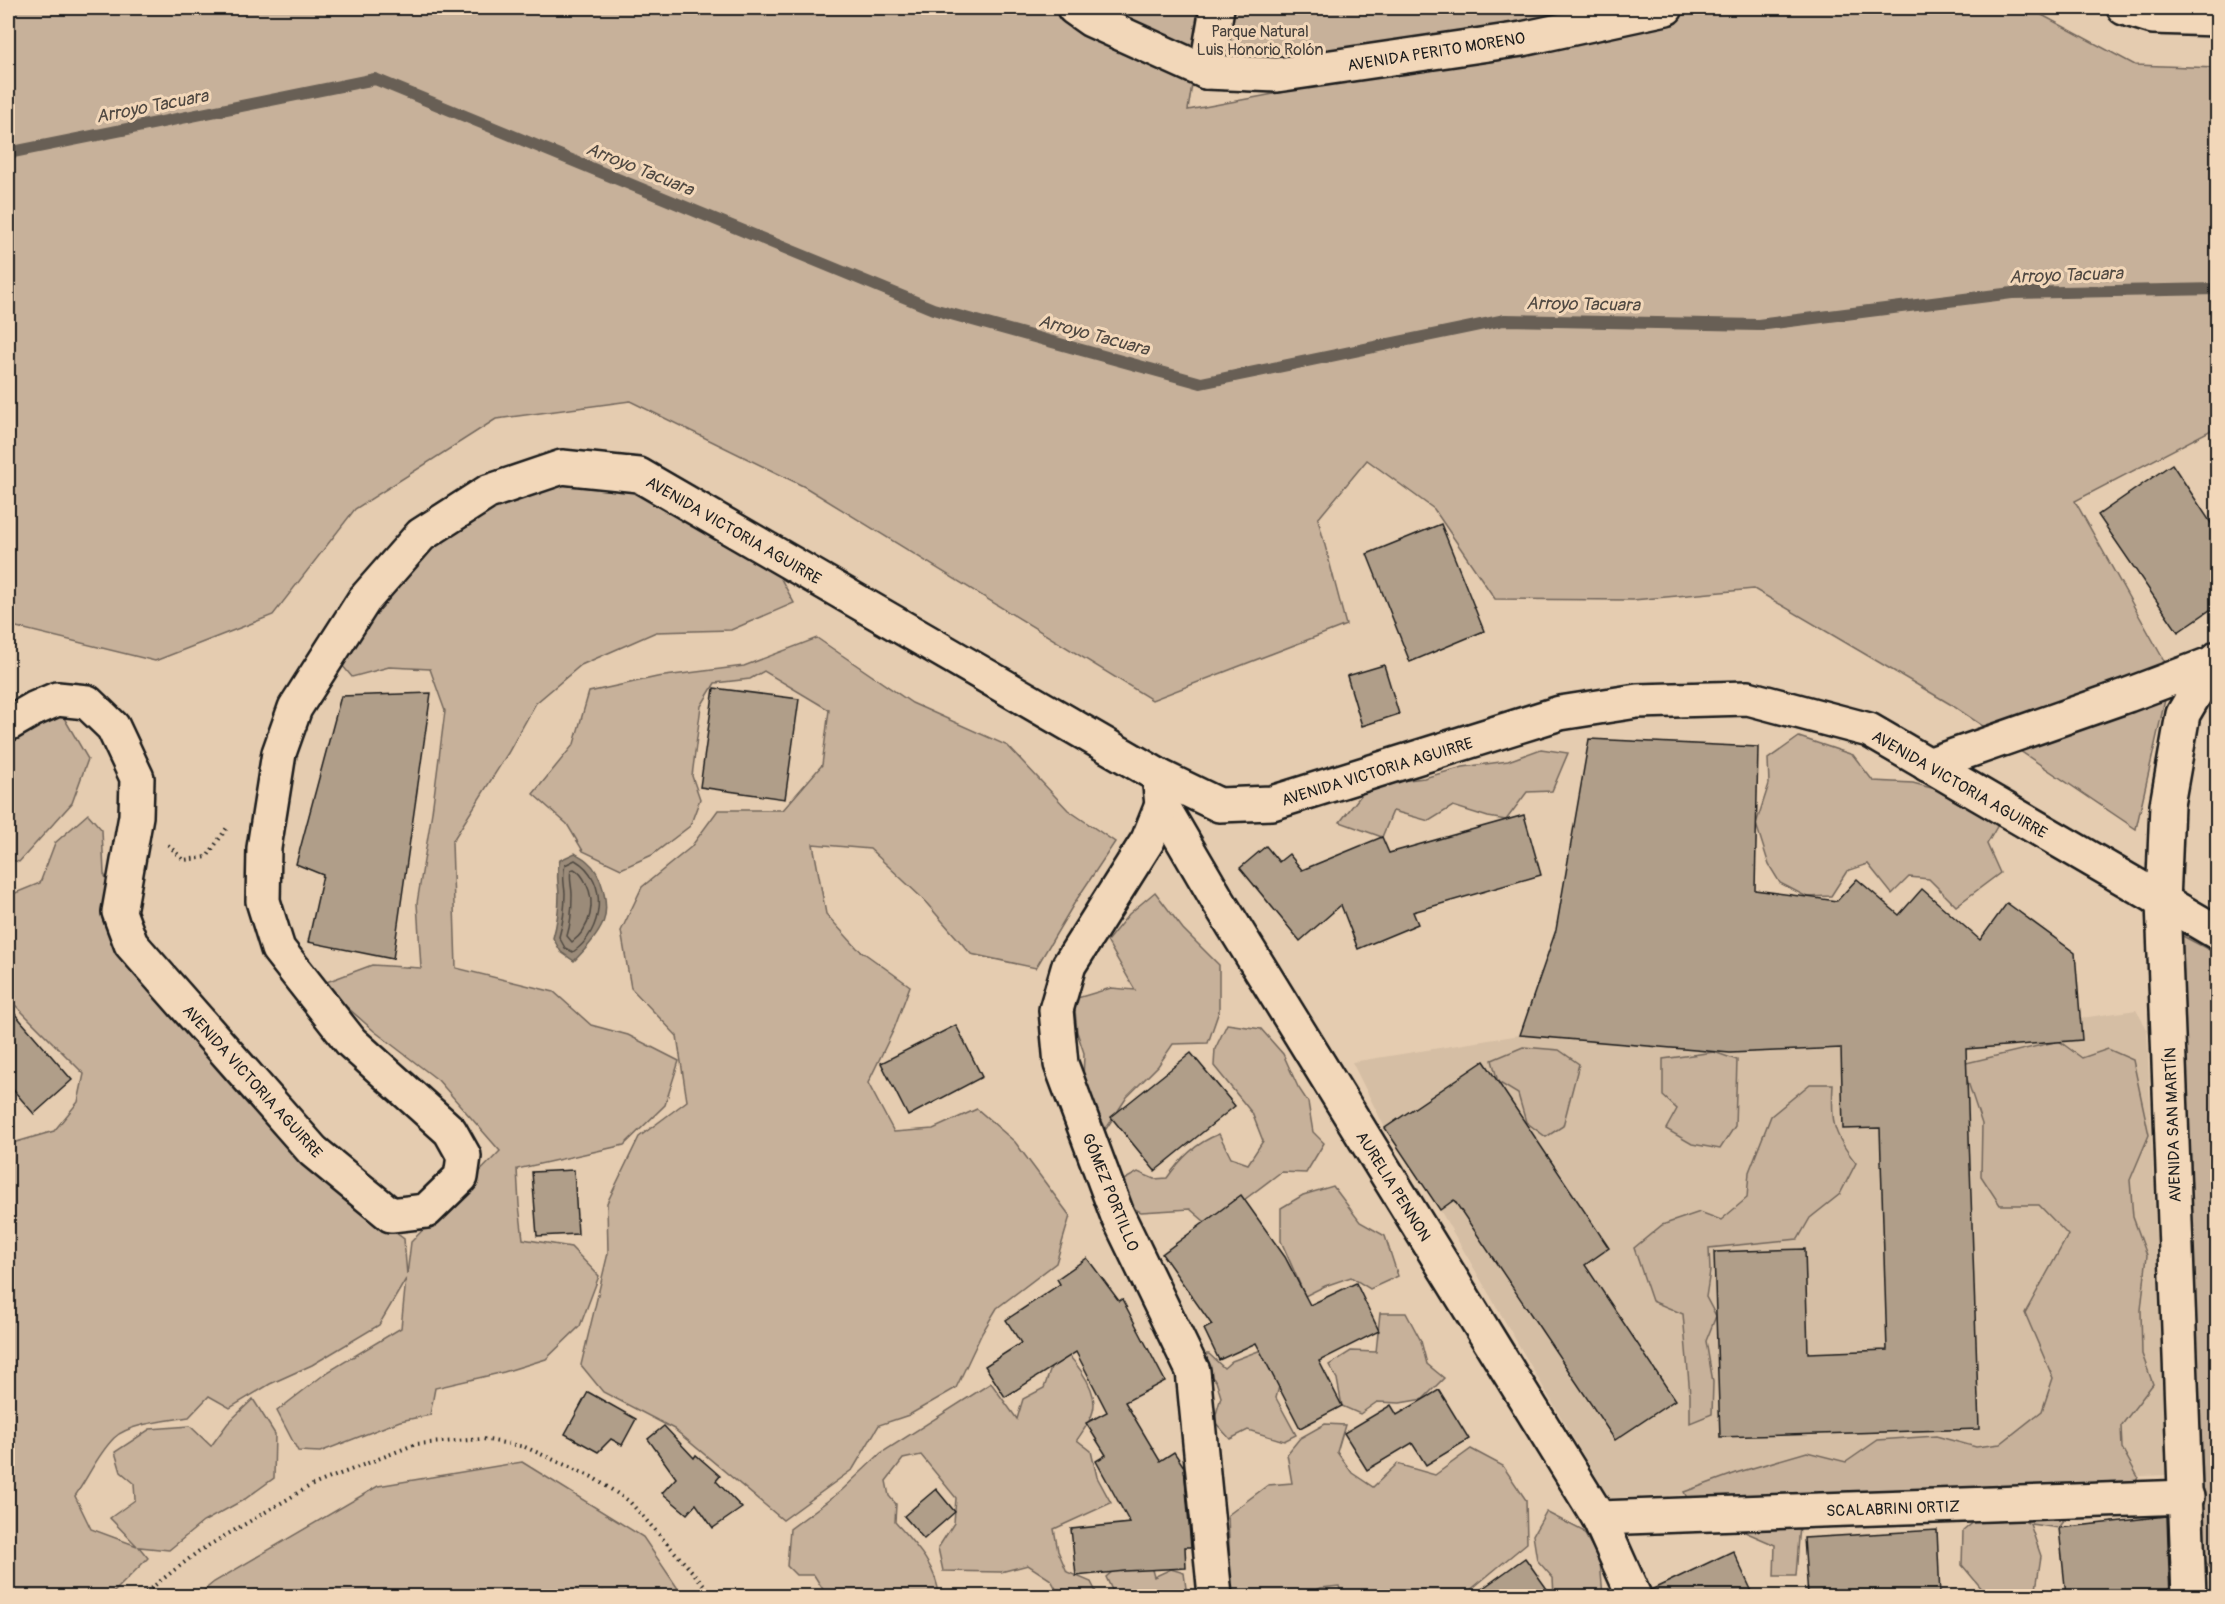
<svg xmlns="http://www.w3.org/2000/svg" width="2225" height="1604" viewBox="0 0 2225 1604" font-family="Pangolin,sans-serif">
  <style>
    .built { fill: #d5bea4 }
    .green { fill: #c7b19a; stroke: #72665b; stroke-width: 1.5 }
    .water { fill: #9b8b79; stroke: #685f54; stroke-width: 1.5 }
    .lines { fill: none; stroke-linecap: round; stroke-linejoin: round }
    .shore { stroke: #4f4841; stroke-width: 1.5 }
    .stream { stroke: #685f54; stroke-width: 12 }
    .building { fill: #b09e89; stroke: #1c1c1c; stroke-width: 1.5 }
    .minor-casing { stroke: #1c1c1c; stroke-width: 38 }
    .major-casing { stroke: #1c1c1c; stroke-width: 38 }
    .path { stroke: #1c1c1c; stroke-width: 4; stroke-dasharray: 1.5 4.5; stroke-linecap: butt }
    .minor { stroke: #f2d7b9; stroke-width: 33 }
    .major { stroke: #f2d7b9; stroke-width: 33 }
    .labels { text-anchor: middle; stroke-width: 6; stroke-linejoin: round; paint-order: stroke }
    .park-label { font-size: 16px; fill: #47413c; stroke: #f2d7b9 }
    .street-label { font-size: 16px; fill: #1c1c1c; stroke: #f2d7b9 }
    .water-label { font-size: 18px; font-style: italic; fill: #4f4841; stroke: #f2d7b9 }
  </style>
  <rect width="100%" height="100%" fill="#e5ccb0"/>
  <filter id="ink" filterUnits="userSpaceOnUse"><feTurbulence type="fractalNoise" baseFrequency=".0167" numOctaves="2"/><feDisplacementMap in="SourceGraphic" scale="12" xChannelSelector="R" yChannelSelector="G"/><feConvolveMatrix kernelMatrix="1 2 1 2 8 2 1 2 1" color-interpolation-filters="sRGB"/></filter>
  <g filter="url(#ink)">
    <path class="built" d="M 2136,1010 L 2147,1029 L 2166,1475 L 1608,1498 L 1440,1210 L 1385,1128 L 1352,1062 L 1520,1035 L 1730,1053 L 1891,1046 Z"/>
    <g class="green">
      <path d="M 8,8 L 1204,8 L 1188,110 L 1589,35 L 1708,8 L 2029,8 L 2135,65 L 2217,68 L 2217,429 L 2215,428 L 2075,501 L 2171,673 L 2136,829 L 1950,704 L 1754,589 L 1633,600 L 1495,599 L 1434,509 L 1367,460 L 1318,519 L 1346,625 L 1152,700 L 805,487 L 630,401 L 496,419 L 355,509 L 273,615 L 155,661 L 8,625 Z"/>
      <path d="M 1217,8 L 1666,8 L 1206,72 Z"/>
      <path d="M 559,474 L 639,494 L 753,527 L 794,603 L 731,630 L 656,632 L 581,665 L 536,703 L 508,753 L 452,842 L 456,968 L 554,992 L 591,1025 L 628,1035 L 679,1061 L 665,1105 L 624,1145 L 517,1169 L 519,1205 L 523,1239 L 571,1247 L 599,1276 L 580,1326 L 546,1359 L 504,1372 L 435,1388 L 430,1415 L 400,1421 L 320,1452 L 298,1451 L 277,1411 L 326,1373 L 401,1328 L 406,1279 L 379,1325 L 312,1365 L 270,1384 L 230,1408 L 209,1396 L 189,1417 C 169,1420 128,1424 114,1438 C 98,1454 88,1477 75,1496 L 91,1529 L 137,1546 L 110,1518 L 135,1500 L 134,1483 L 121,1472 L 115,1452 L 150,1429 L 190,1426 L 211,1446 L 228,1423 L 253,1399 L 275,1434 L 274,1478 L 245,1499 L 203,1522 L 169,1550 L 139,1547 L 148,1558 L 110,1596 L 8,1596 L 8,1138 L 13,1143 L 54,1131 L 78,1102 L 84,1074 L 8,998 L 8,896 L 40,883 L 55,843 L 88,814 L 102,830 L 104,874 L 128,922 L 368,1212 L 404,1239 L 407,1275 L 411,1242 L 500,1151 L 438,1080 L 374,1031 L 321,984 L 372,965 L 421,968 L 417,903 L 432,812 L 445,711 L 430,669 L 389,667 L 352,677 L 332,653 L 411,533 Z"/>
      <path d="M 817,638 L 912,703 L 1008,746 L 1068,810 L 1115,842 L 1075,902 L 1036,968 L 971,954 L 922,898 L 870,849 L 813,844 L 826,914 L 857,948 L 910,986 L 894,1029 L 868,1083 L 894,1132 L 933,1129 L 977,1109 L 1015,1142 L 1070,1216 L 1056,1263 L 997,1308 L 982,1333 L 956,1388 L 909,1415 L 879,1425 L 853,1469 L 783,1520 L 674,1429 L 603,1392 L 581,1365 L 608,1253 L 607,1203 L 639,1137 L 687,1101 L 677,1036 L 631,988 L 621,931 L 642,887 L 691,847 L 718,810 L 783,810 L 822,765 L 829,710 L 764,671 L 750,679 L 715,683 L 701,706 L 692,776 L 700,799 L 690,826 L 652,855 L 621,869 L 583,851 L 567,824 L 533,794 L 574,744 L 589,692 L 657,677 L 744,666 Z"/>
      <path d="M 60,711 L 88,759 L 72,803 L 19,862 L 8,859 L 8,719 Z"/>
      <path d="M 1799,737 L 1853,755 L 1873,781 L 1913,783 L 1950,793 L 1999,823 L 1987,844 L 2000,873 L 1956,906 L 1929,879 L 1909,877 L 1892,894 L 1868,864 L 1847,871 L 1831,896 L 1807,897 L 1780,883 L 1769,865 L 1756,824 L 1769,784 L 1768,759 Z"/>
      <path d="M 1541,749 L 1568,753 L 1552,791 L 1527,792 L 1506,820 L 1488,817 L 1453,806 L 1429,821 L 1393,811 L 1382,837 L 1340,822 L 1369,785 L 1424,778 L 1463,767 L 1508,761 Z"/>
      <path d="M 1155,892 L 1183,929 L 1219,965 L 1219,1011 L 1208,1043 L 1173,1044 L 1158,1066 L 1127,1097 L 1106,1129 L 1083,1083 L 1084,1053 L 1077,1032 L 1074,999 L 1111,988 L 1135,990 L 1107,941 L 1129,914 Z"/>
      <path d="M 2177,933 L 2217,954 L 2217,1583 L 2203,1556 Z"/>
      <path d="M 1227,1024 L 1261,1029 L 1283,1054 L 1298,1087 L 1308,1102 L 1313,1132 L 1324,1143 L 1306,1173 L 1281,1172 L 1244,1200 L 1226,1229 L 1204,1221 L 1190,1209 L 1141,1212 L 1124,1204 L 1120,1182 L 1138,1172 L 1154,1179 L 1167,1178 C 1181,1158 1196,1143 1219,1134 L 1231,1158 L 1248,1164 L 1263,1141 L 1252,1113 L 1214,1066 L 1215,1049 Z"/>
      <path d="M 2059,1041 L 2082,1058 L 2108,1049 L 2133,1060 L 2149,1135 L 2130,1180 L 2133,1217 L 2147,1255 L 2141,1310 L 2142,1354 L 2153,1384 L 2121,1426 L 2122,1448 L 2138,1477 L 2124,1508 L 2080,1500 L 2059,1528 L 2030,1524 L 2041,1556 L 2035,1596 L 1988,1596 L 1962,1565 L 1963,1531 L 1995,1504 L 2028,1523 L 2005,1494 L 1800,1525 L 1796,1576 L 1774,1576 L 1775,1545 L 1738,1529 L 1696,1515 L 1684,1492 L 1739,1472 L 1807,1452 L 1846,1462 L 1878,1440 L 1936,1436 L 1976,1447 L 2000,1444 L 2042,1411 L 2053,1378 L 2025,1313 L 2068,1235 L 2039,1205 L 2000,1205 L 1981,1176 L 1982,1124 L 1962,1064 Z"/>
      <path d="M 1523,1047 L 1559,1050 L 1579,1064 L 1563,1126 L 1546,1137 L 1526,1122 L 1518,1094 L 1498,1082 L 1492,1060 Z"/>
      <path d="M 1714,1052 L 1737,1060 L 1735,1126 L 1720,1149 L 1692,1144 L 1666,1129 L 1677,1109 L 1663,1096 L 1663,1059 Z"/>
      <path d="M 1810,1084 L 1833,1084 C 1831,1121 1832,1133 1856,1163 L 1840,1194 L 1810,1218 L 1798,1239 L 1709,1248 L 1710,1271 L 1706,1297 L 1716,1316 L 1706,1341 L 1713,1382 L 1712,1414 L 1690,1423 L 1690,1395 L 1683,1314 L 1652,1301 L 1634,1248 L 1662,1225 L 1700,1212 L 1721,1220 L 1747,1198 L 1749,1172 L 1771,1116 Z"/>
      <path d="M 1333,1186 L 1360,1222 L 1385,1236 L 1398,1276 L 1370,1289 L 1351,1277 L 1325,1286 L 1305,1296 L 1281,1241 L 1281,1208 L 1303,1195 Z"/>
      <path d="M 1380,1313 L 1406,1313 L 1421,1341 L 1427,1364 L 1444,1378 L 1423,1399 L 1400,1403 L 1377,1402 L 1360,1414 L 1342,1406 L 1337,1379 L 1329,1365 L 1351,1351 L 1376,1352 Z"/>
      <path d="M 1052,1338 C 1068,1353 1100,1387 1093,1411 C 1091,1421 1082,1432 1077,1440 L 1091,1451 L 1097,1477 L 1111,1503 L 1054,1529 L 1058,1551 L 1067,1572 L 1091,1582 L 1098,1596 L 1060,1596 L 1051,1580 L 1028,1565 L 1001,1572 L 943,1571 L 938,1548 L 954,1523 L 956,1498 L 921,1455 L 903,1459 L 886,1481 L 889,1496 L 896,1504 L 895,1522 C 914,1543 937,1566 939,1596 L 827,1596 L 814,1575 L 796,1575 L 787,1566 L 790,1529 L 841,1491 L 881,1453 L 991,1383 L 1017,1419 L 1023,1399 L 1044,1388 L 1055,1357 Z"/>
      <path d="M 1269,1347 L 1281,1379 L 1276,1398 L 1296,1435 L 1284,1441 L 1248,1430 L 1230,1439 L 1214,1421 L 1221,1397 L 1216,1381 L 1201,1368 L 1195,1354 L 1209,1354 L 1224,1368 L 1232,1361 Z"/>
      <path d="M 1325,1424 L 1345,1425 L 1337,1452 L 1352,1473 L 1373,1487 L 1397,1464 L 1435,1475 L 1471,1449 L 1503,1466 L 1526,1500 L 1527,1543 L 1463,1596 L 1342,1596 L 1339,1586 L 1321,1588 L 1302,1596 L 1231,1596 L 1228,1515 L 1268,1485 L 1292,1483 L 1287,1454 L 1300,1438 Z"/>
      <path d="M 522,1462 L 643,1537 L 683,1596 L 610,1596 L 603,1592 L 600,1596 L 197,1596 L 214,1582 L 378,1486 Z"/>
      <path d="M 1546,1512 L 1583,1531 L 1600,1561 L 1603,1596 L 1554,1596 L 1553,1578 L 1537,1560 L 1533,1535 Z"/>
      <path d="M 1149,1559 L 1154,1577 L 1171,1569 L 1184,1573 L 1187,1596 L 1128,1596 L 1113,1592 L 1106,1577 L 1119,1566 Z"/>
    </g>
    <path class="water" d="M 575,853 C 579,856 584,858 587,861 C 602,873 610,905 603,923 C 597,937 585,950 574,961 L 561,952 L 553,938 C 557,924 559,909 559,894 C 558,880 556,875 560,860 Z"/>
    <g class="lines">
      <g class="shore">
        <path d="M 575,860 C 610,880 603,932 573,952 L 565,948 L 559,937 C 563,923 565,908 565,893 C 564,882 562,876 565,865 Z"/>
        <path d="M 574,869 C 580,872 583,877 586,883 C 596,903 591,928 572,942 L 567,936 C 571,923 572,909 572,895 C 572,886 569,879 571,870 Z"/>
      </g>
      <path class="stream" d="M 8,153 L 375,79 L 933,309 L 1201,383 L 1504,320 L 1758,325 L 2012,293 L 2218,289"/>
    </g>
    <g class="building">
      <path d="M 2172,464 L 2217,532 L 2217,605 L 2178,632 L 2098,515 Z"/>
      <path d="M 1441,524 L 1484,631 L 1410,662 L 1367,554 Z"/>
      <path d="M 1384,665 L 1399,714 L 1362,726 L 1347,676 Z"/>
      <path d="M 714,688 L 799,699 L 785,799 L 700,787 Z"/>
      <path d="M 431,693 L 393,959 L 308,942 L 323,875 L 296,864 L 341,696 Z"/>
      <path d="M 1589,739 L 1758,747 L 1755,890 L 1837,901 L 1857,879 L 1899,915 L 1922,889 L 1980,940 L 2007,903 L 2075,953 L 2082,1040 L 1966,1049 L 1979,1429 L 1720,1437 L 1714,1252 L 1805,1249 L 1808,1353 L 1887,1350 L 1880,1128 L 1843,1129 L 1841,1048 L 1730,1053 L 1520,1035 L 1556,930 Z"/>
      <path d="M 1524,815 L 1541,875 L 1413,912 L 1418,924 L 1358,949 L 1341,905 L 1300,941 L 1240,868 L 1266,846 L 1279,862 L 1289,854 L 1302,870 L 1382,837 L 1389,853 Z"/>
      <path d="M 8,1006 L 72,1080 L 34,1114 L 8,1084 Z"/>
      <path d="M 956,1025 L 982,1077 L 908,1116 L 881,1063 Z"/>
      <path d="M 1191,1053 L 1235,1106 L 1155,1171 L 1111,1117 Z"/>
      <path d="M 1484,1061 L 1609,1248 L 1585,1265 L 1675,1400 L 1615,1440 L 1454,1200 L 1440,1210 L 1385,1128 Z"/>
      <path d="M 574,1170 L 578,1234 L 537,1236 L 532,1172 Z"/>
      <path d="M 1241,1195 L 1285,1257 L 1310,1305 L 1356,1283 L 1379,1331 L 1319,1361 L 1342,1406 L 1300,1428 L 1256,1343 L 1219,1360 L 1204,1329 L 1212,1325 L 1162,1254 Z"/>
      <path d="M 1087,1258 L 1119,1301 L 1122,1299 L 1165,1381 L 1125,1402 L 1160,1461 L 1174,1452 L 1184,1467 L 1191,1547 L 1185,1547 L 1186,1568 L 1125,1571 L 1076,1576 L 1071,1529 L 1130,1523 L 1096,1461 L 1106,1455 L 1086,1423 L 1107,1412 L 1076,1352 L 1005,1397 L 985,1366 L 1021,1343 L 1006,1320 L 1060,1284 L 1057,1279 Z"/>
      <path d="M 1439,1390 L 1469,1439 L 1426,1465 L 1412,1443 L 1367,1470 L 1344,1433 L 1391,1405 L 1397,1415 Z"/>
      <path d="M 588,1392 L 636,1419 L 622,1445 L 611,1439 L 598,1452 L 565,1434 Z"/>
      <path d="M 664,1426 L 694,1458 L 696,1455 L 720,1476 L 716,1481 L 742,1508 L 713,1528 L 696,1504 L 687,1514 L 662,1493 L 676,1478 L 648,1439 Z"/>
      <path d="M 936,1489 L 955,1512 L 924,1539 L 904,1516 Z"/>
      <path d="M 2167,1516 L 2170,1596 L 2066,1596 L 2059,1528 Z"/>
      <path d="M 1937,1530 L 1940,1596 L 1808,1596 L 1804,1538 Z"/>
      <path d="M 1733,1551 L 1754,1596 L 1653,1596 L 1651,1590 Z"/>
      <path d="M 1525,1558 L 1552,1596 L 1472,1596 Z"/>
    </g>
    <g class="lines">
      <g class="minor-casing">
        <g id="minor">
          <path d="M 1206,72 L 1217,8"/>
          <path d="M 1928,765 L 2128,695 L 2213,663"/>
          <path d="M 1159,776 L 1162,805 L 1217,899 L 1599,1518 L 1634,1596"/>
          <path d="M 1162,805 L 1148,840 L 1069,965 L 1056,1010 L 1061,1064 L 1117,1214 L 1193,1371 L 1215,1596"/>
          <path d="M 1599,1518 L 2187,1497"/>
        </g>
      </g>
      <g class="major-casing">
        <g id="major">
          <path d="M 1074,8 L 1091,20 L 1206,72 L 1277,75 L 1522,39 L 1666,8"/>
          <path d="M 2124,8 L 2153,17 L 2218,19"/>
          <path d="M 8,724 L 34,709 L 57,699 L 87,702 L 113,727 L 137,778 L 136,816 L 119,912 L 131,944 L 313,1151 L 391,1215 L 426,1211 L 461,1177 L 464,1156 L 450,1131 L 351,1042 L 278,949 L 263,901 L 264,848 L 279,753 L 295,708 L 364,600 L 421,535 L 488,492 L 562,467 L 639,475 L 1159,776 L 1219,805 L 1272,803 L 1560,713 L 1637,701 L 1748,698 L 1869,730 L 2218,933"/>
          <path d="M 2189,1596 L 2163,902 L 2167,805 L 2183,714 L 2213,663 L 2218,658"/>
        </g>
      </g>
      <g class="path">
        <path d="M 168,845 L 184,860 L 207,857 L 228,826"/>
        <path d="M 141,1596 L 199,1551 L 310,1486 L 416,1444 L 483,1439 L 525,1447 L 592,1477 L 629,1501 L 714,1596"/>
      </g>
      <use href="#minor" class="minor"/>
      <use href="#major" class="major"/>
    </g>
  </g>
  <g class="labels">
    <g class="park-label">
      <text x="1260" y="37">Parque Natural<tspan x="1260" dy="18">Luis Honorio Rolón</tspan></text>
    </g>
    <g class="street-label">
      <text transform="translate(1436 51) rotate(-9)" y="6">AVENIDA PERITO MORENO</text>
      <text transform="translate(734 530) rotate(30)" y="6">AVENIDA VICTORIA AGUIRRE</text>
      <text transform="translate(1377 771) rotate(-17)" y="6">AVENIDA VICTORIA AGUIRRE</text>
      <text transform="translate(1960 784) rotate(30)" y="6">AVENIDA VICTORIA AGUIRRE</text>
      <text transform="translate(253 1081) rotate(48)" y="6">AVENIDA VICTORIA AGUIRRE</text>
      <text transform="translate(2172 1125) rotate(-92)" y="6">AVENIDA SAN MARTÍN</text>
      <text transform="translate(1394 1186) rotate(58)" y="6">AURELIA PENNON</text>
      <text transform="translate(1111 1192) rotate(68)" y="6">GÓMEZ PORTILLO</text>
      <text transform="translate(1893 1508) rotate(-2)" y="6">SCALABRINI ORTIZ</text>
    </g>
    <g class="water-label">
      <text transform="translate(152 106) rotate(-11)" y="6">Arroyo Tacuara</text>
      <text transform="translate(640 169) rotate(22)" y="6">Arroyo Tacuara</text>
      <text transform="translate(2066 275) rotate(-2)" y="6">Arroyo Tacuara</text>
      <text transform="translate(1583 304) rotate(1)" y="6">Arroyo Tacuara</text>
      <text transform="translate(1094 335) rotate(15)" y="6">Arroyo Tacuara</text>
    </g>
  </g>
  <rect width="2225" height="1604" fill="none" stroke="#f2d7b9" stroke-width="30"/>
  <rect x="15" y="15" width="2195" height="1574" fill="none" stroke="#1c1c1c" stroke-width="2" filter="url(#ink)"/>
</svg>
